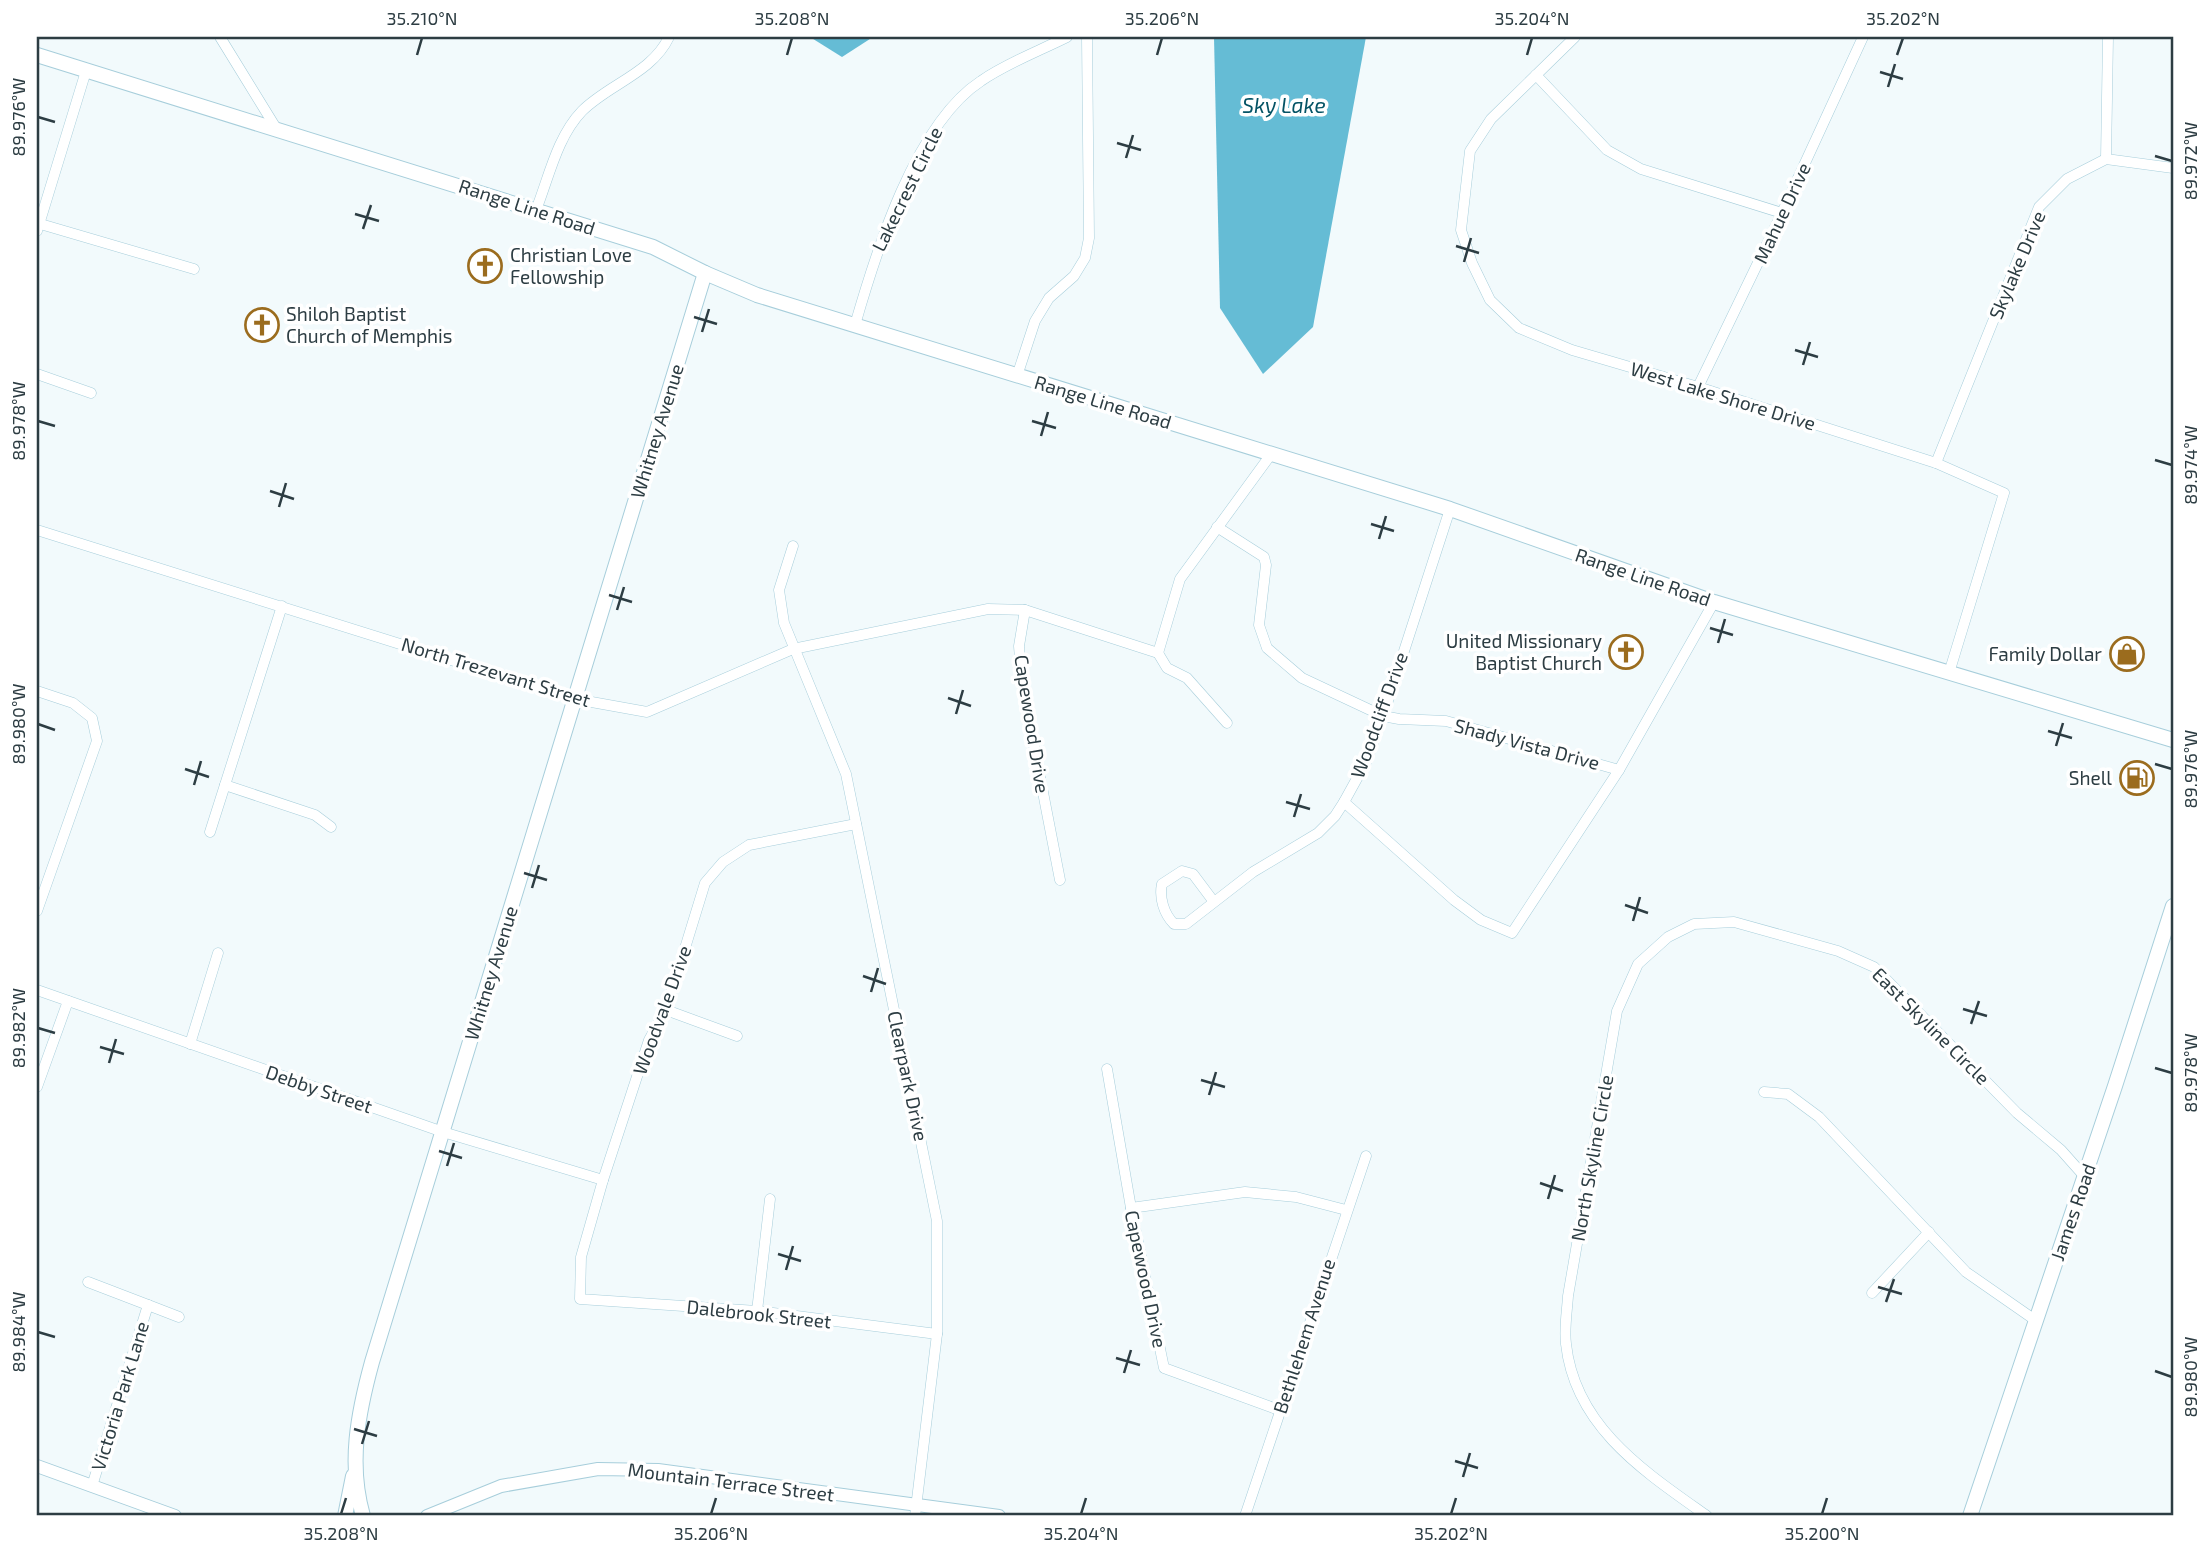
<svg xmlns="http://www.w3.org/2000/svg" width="2210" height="1553" viewBox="0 0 2210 1553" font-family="'Exo 2',sans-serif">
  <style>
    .water { fill: #65bcd5 }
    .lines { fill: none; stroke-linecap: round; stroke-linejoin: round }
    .minor-casing { stroke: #a7cedb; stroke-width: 11 }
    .tertiary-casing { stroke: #a7cedb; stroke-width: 14 }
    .secondary-casing { stroke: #a7cedb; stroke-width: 16 }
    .minor { stroke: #fff; stroke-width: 10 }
    .tertiary { stroke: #fff; stroke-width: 12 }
    .secondary { stroke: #fff; stroke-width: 14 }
    .ticks { fill: none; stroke: #2d3d43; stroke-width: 2.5 }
    .labels { text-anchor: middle; stroke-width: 7; stroke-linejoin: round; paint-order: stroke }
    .street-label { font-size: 19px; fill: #2d3d43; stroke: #fff }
    .poi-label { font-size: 19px; fill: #2d3d43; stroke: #fff; text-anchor: end }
    .water-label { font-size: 21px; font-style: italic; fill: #045365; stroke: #fff }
    .neatline { fill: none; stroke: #2d3d43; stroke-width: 2.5 }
    .ticks-label { font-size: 18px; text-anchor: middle; fill: #2d3d43 }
  </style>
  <rect width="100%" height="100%" fill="#f2fafc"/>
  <g class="water">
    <path d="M 810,37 L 873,37 L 842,57 Z"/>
    <path d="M 1214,37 L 1366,37 L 1313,327 L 1263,374 L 1220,308 Z"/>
  </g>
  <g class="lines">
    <g class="minor-casing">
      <g id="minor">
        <path d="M 220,37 L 276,128"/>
        <path d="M 1575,37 L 1491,119 L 1470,151 L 1461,230 L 1472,263 L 1490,300 L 1519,328 L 1572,350 L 1698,387 L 1936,463 L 2004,493 L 1949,673"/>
        <path d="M 1536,75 L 1607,150 L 1641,169 L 1782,213"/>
        <path d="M 2106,159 L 2108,37"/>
        <path d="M 536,210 C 549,177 557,137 582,111 C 609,84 652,73 669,37"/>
        <path d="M 37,223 L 194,269"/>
        <path d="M 37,231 L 86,71"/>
        <path d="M 855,325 C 876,252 915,124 981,81 C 1007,63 1039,51 1067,37"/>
        <path d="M 37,374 L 91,393"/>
        <path d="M 1017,376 L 1035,321 L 1049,298 L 1074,276 L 1085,258 L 1089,238 L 1087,37"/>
        <path d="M 1698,387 L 1782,213 L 1863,37"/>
        <path d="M 1936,463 L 2039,207 L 2067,179 L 2106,159 L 2173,168"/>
        <path d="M 1217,527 L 1264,557 L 1266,565 L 1259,625 L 1267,648 L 1302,678 L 1383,716 L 1399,719 L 1446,721 L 1619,770"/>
        <path d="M 37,530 L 575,699 L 647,712 L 793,649 L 988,609 L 1025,610 L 1158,653"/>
        <path d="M 793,546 L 779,590 L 784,623 L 846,774 L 937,1221 L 937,1334 L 915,1516"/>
        <path d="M 1025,610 L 1019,646 L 1022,684 L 1060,880"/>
        <path d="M 1158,653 L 1180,579 L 1272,453"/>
        <path d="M 1158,653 L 1167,668 L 1187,678 L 1227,723"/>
        <path d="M 37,691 L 73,703 L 92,718 L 97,741 L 37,911"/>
        <path d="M 225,785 L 315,815 L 331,827"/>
        <path d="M 1344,802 L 1454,900 L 1481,920 L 1512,933 L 1619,770 L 1714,602"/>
        <path d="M 856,824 L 749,845 L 723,862 L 705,883 L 666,1010 L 649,1040 L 603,1180 L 581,1257 L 580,1299 L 757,1311 L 937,1334"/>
        <path d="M 210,832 L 282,606"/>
        <path d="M 1214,902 L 1193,874 L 1182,871 L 1162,884 C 1159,898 1164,914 1174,924 L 1186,924 L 1253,872 L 1318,833 L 1335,816 L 1344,802 L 1366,762 L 1383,716 L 1450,509"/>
        <path d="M 37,990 L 443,1132 L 603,1180"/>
        <path d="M 666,1010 L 737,1036"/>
        <path d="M 190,1044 L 218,953"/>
        <path d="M 1107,1069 L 1131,1208 L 1164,1368 L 1279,1410"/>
        <path d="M 37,1087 L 68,1001"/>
        <path d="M 1764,1092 L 1788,1094 L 1819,1117 L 1966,1272 L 2035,1320"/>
        <path d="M 1131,1208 L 1245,1192 L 1296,1197 L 1346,1210"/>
        <path d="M 88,1282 L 148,1305 L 92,1486"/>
        <path d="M 1872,1293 L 1929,1232"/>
        <path d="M 148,1305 L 179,1317"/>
        <path d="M 757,1311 L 770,1199"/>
        <path d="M 1245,1516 L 1366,1156"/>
        <path d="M 1707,1516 C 1645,1472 1575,1427 1566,1344 C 1564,1329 1567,1312 1568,1296 L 1617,1011 L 1638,964 L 1668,937 L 1694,924 L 1734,922 L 1838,951 L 1874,967 L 2017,1113 L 2061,1150 L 2085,1177"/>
      </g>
    </g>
    <g class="tertiary-casing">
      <g id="tertiary">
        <path d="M 37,1466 L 175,1516"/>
        <path d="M 427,1516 L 501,1486 L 598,1469 L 658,1470 L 999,1516"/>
      </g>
    </g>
    <g class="secondary-casing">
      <g id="secondary">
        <path d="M 37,55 L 653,247 L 705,273 L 757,295 L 1450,509 L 1714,602 L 2173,740"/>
        <path d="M 345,1516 L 353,1476"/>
        <path d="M 363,1516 C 348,1464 358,1413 372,1362 L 705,273"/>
        <path d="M 1970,1516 L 2115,1086 L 2173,906"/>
      </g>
    </g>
    <use href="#minor" class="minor"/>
    <use href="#tertiary" class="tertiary"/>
    <use href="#secondary" class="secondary"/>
  </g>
  <path class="ticks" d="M 417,55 L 422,38M 787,55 L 792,38M 1157,55 L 1162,38M 1527,55 L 1532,38M 1897,55 L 1903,38M 1880,72 L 1903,79M 1888,87 L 1895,64M 38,117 L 55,122M 1117,143 L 1141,150M 2155,156 L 2172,161M 1126,158 L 1133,135M 355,214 L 379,221M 363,229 L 371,205M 1456,246 L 1479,253M 1464,262 L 1471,238M 694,317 L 717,324M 702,332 L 709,309M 1795,350 L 1818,357M 1803,365 L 1810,342M 38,421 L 55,426M 1032,421 L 1056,428M 1041,436 L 1048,412M 2155,460 L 2172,465M 270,491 L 294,499M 279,507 L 286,483M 1371,524 L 1394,531M 1379,539 L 1386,516M 609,595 L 632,602M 617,610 L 624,587M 1710,628 L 1733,635M 1718,643 L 1725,619M 948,698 L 971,706M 956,714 L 963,690M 38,724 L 55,730M 2048,731 L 2072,738M 2056,746 L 2063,723M 2155,764 L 2172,769M 185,769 L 209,777M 194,785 L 201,761M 1286,802 L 1310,809M 1294,817 L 1301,794M 524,873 L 547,880M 532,888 L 539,865M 1625,905 L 1648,913M 1633,921 L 1640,897M 863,976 L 886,984M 871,992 L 878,968M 1963,1009 L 1987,1016M 1971,1024 L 1979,1001M 38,1028 L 55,1033M 100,1047 L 124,1054M 109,1063 L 116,1039M 2155,1068 L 2172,1073M 1201,1080 L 1225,1087M 1209,1095 L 1216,1072M 439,1151 L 462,1158M 447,1166 L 454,1143M 1540,1183 L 1563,1191M 1548,1199 L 1555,1175M 778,1254 L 801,1261M 786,1270 L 793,1246M 1878,1287 L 1902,1294M 1886,1302 L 1894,1279M 38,1332 L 55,1337M 1116,1358 L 1140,1365M 2155,1371 L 2172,1377M 1124,1373 L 1131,1350M 354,1429 L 377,1436M 362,1444 L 369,1421M 1455,1461 L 1478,1468M 1463,1477 L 1470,1453M 341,1514 L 346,1498M 711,1514 L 716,1498M 1081,1514 L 1086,1498M 1451,1514 L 1456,1498M 1822,1514 L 1827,1498"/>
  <defs>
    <g id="church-ring" transform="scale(1.75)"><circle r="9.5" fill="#fff" stroke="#9b6c1e" stroke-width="1.5"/><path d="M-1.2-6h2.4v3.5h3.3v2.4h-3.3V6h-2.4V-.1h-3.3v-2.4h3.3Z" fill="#9b6c1e"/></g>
    <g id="shop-ring" transform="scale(1.75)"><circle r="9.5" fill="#fff" stroke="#9b6c1e" stroke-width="1.5"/><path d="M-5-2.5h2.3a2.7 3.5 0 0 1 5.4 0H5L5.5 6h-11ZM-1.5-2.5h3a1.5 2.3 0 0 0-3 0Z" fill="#9b6c1e"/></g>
    <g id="fuel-ring" transform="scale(1.75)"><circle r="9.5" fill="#fff" stroke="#9b6c1e" stroke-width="1.5"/><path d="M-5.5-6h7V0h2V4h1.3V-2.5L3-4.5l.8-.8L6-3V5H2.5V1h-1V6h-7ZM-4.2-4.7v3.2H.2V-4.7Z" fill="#9b6c1e"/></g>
  </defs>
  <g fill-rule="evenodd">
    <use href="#church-ring" x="485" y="266"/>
    <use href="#church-ring" x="262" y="325"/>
    <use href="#church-ring" x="1626" y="652"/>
    <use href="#shop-ring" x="2127" y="654"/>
    <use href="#fuel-ring" x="2137" y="778"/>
  </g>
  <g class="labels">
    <g class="street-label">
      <text transform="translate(907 189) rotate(-64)" y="7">Lakecrest Circle</text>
      <text transform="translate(527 207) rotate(18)" y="7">Range Line Road</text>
      <text transform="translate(1782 213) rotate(-65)" y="7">Mahue Drive</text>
      <text transform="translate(2017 265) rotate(-67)" y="7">Skylake Drive</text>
      <text transform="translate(1723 396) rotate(17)" y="7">West Lake Shore Drive</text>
      <text transform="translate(1103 402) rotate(17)" y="7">Range Line Road</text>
      <text transform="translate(657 431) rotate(-73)" y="7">Whitney Avenue</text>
      <text transform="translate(1643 577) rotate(19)" y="7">Range Line Road</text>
      <text transform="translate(496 672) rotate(17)" y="7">North Trezevant Street</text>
      <text transform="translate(1379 715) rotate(-70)" y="7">Woodcliff Drive</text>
      <text transform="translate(1032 724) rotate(81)" y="7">Capewood Drive</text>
      <text transform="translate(1527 744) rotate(15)" y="7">Shady Vista Drive</text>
      <text transform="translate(491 973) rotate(-73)" y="7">Whitney Avenue</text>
      <text transform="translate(662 1010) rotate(-70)" y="7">Woodvale Drive</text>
      <text transform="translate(1931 1026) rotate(45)" y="7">East Skyline Circle</text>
      <text transform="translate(908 1076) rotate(78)" y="7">Clearpark Drive</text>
      <text transform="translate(319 1089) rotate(19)" y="7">Debby Street</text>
      <text transform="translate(1592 1158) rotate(-80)" y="7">North Skyline Circle</text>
      <text transform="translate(2073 1212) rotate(-71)" y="7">James Road</text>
      <text transform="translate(1146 1279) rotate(78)" y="7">Capewood Drive</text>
      <text transform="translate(759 1314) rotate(6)" y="7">Dalebrook Street</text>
      <text transform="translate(1304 1336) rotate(-72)" y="7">Bethlehem Avenue</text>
      <text transform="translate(120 1396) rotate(-73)" y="7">Victoria Park Lane</text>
      <text transform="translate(731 1482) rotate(7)" y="7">Mountain Terrace Street</text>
    </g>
    <g class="poi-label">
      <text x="510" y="262" text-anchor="start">Christian Love<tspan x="510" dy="22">Fellowship</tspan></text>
      <text x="286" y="321" text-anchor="start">Shiloh Baptist<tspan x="286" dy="22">Church of Memphis</tspan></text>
      <text x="1602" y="648">United Missionary<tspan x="1602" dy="22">Baptist Church</tspan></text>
      <text x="2102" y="661">Family Dollar</text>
      <text x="2112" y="785">Shell</text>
    </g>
    <g class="water-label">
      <text x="1284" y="113">Sky Lake</text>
    </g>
  </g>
  <rect width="2210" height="1553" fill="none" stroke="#ffffff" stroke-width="77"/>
  <rect x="38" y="38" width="2134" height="1476" class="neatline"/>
  <g class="ticks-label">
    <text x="422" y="25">35.210°N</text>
    <text x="792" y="25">35.208°N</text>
    <text x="1162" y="25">35.206°N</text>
    <text x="1532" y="25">35.204°N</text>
    <text x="1903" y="25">35.202°N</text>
    <text transform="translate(19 117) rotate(-90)" y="6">89.976°W</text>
    <text transform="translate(2191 161) rotate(-90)" y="6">89.972°W</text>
    <text transform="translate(19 421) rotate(-90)" y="6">89.978°W</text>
    <text transform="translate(2191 465) rotate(-90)" y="6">89.974°W</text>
    <text transform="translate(19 724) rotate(-90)" y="6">89.980°W</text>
    <text transform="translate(2191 769) rotate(-90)" y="6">89.976°W</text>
    <text transform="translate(19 1028) rotate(-90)" y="6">89.982°W</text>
    <text transform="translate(2191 1073) rotate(-90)" y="6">89.978°W</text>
    <text transform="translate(19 1332) rotate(-90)" y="6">89.984°W</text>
    <text transform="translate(2191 1377) rotate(-90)" y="6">89.980°W</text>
    <text x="341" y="1540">35.208°N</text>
    <text x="711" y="1540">35.206°N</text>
    <text x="1081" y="1540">35.204°N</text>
    <text x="1451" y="1540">35.202°N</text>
    <text x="1822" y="1540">35.200°N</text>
  </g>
</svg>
